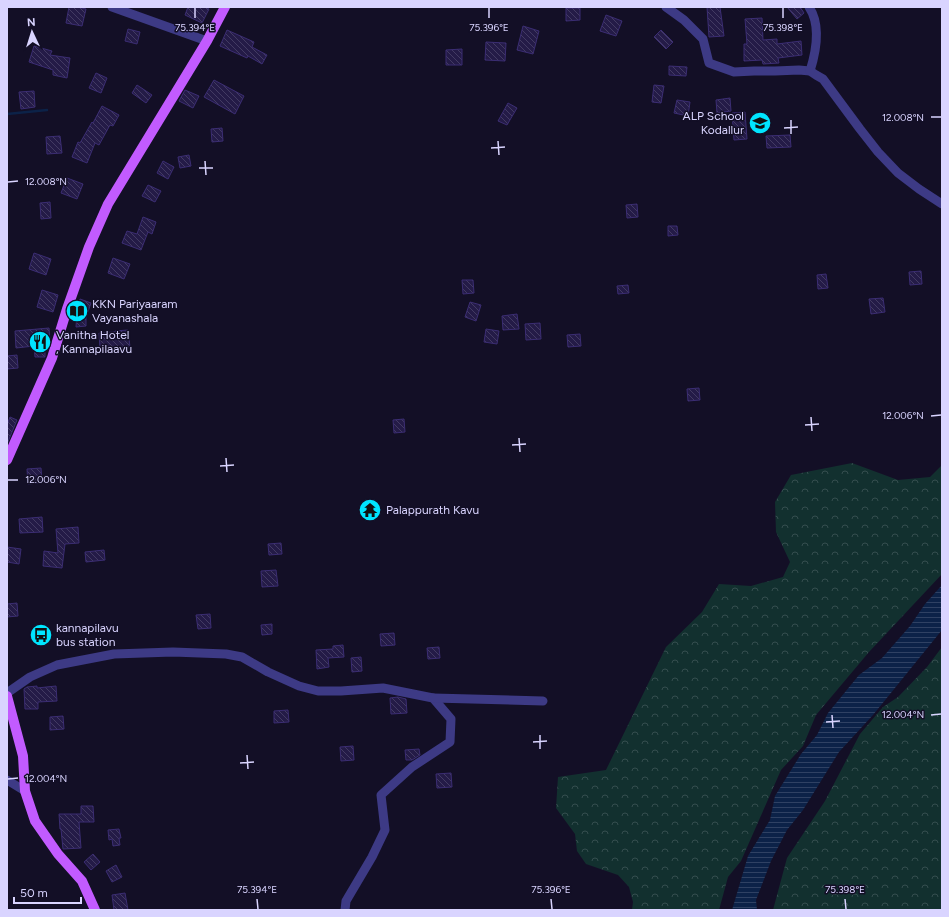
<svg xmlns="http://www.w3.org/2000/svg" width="949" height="917" viewBox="0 0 949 917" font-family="Figtree,sans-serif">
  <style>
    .forest { fill: url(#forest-crowns) }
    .water { fill: url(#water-rules) }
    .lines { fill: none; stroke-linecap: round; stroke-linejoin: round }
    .stream { stroke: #0c2248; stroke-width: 2.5 }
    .building { fill: url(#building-back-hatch); stroke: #3b2d73 }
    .minor { stroke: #3d3a85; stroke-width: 9 }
    .major { stroke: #c25bff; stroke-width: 10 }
    .ticks { fill: none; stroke: #d9d4ff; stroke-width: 1.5 }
    .labels { text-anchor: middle; stroke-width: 3; stroke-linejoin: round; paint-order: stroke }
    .poi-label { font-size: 12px; fill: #d9d4ff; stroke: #130f26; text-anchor: start }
    .ticks-label { font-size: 10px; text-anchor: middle; fill: #d9d4ff; stroke: #130f26; stroke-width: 3; stroke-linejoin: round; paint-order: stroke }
  </style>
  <defs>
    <pattern id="forest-crowns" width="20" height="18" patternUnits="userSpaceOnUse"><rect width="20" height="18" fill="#12302f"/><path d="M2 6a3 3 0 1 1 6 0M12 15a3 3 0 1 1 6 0" fill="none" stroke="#344d4e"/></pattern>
    <pattern id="water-rules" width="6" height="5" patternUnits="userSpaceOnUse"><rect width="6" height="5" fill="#0c2248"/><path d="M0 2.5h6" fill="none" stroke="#2f4163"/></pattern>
    <pattern id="building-back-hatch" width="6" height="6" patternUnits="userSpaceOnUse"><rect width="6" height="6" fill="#241b47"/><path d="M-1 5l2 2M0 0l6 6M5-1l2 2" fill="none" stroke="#433b63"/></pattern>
  </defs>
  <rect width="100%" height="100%" fill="#130f26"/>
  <g class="forest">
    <path d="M 852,463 L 898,480 L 930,477 L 942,465 L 942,574 L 869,652 L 816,715 L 803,746 L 781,770 L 741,861 L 728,877 L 719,910 L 632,910 L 633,902 L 629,887 L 618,875 L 586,864 L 577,851 L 575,834 L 556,808 L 558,777 L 606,770 L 666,647 L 702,612 L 719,584 L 751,586 L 783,577 L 790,562 L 776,532 L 775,502 L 791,475 Z"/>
    <path d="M 942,647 L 942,910 L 773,910 L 787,858 L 825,801 L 860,734 L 883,707 L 898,697 L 927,667 Z"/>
  </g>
  <path class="water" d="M 942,585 L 942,630 L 873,715 L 839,752 L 803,810 L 787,830 L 771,861 L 756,900 L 757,910 L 732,910 L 748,856 L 770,820 L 775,796 L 801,754 L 817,735 L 828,713 L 859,675 L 882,658 L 910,626 L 925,604 Z"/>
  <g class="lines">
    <path class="stream" d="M 7,114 L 47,110"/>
  </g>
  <g class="building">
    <path d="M 69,7 L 77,7 L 86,9 L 82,26 L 66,23 Z"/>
    <path d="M 188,7 L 205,7 L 209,9 L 202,23 L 185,15 Z"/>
    <path d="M 707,7 L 720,7 L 724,36 L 709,37 Z"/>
    <path d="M 787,7 L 800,7 L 804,13 L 797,19 Z"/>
    <path d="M 566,8 L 580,8 L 580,20 L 566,21 Z"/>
    <path d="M 606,15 L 622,21 L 616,36 L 600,31 Z"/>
    <path d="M 762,18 L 763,40 L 777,39 L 777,44 L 801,41 L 802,55 L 778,58 L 779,63 L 763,64 L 762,60 L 744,61 L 744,44 L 747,44 L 745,19 Z"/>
    <path d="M 523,26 L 539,31 L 533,54 L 517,50 Z"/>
    <path d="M 128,29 L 140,32 L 137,44 L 125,41 Z"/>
    <path d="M 227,30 L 254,42 L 252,47 L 267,55 L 262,64 L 248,56 L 247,58 L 220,46 Z"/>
    <path d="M 661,30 L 673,42 L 666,49 L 654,37 Z"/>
    <path d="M 486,42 L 506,43 L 505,61 L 485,60 Z"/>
    <path d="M 34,46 L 52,51 L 50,55 L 70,58 L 67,78 L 53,75 L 53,70 L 29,62 Z"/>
    <path d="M 462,49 L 462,65 L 446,65 L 446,50 Z"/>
    <path d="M 669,66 L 687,67 L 686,76 L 669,75 Z"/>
    <path d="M 96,73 L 107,78 L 101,93 L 89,88 Z"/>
    <path d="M 214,80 L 244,96 L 235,114 L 204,97 Z"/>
    <path d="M 137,85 L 152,95 L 146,103 L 132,93 Z"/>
    <path d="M 654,85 L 664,86 L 661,103 L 652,102 Z"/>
    <path d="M 185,90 L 199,96 L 193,108 L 179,101 Z"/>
    <path d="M 34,91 L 35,107 L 21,109 L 19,92 Z"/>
    <path d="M 730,98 L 731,111 L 717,113 L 716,100 Z"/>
    <path d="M 677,100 L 690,102 L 688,116 L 674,113 Z"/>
    <path d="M 508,103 L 517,108 L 507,125 L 498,121 Z"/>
    <path d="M 102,106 L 119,115 L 113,126 L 110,125 L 99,145 L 95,143 L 87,163 L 72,157 L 78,142 L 80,143 L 92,122 L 93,123 Z"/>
    <path d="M 745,112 L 747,139 L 734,140 L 732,113 Z"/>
    <path d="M 222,128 L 223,141 L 212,142 L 211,129 Z"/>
    <path d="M 790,135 L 791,147 L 767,148 L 766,136 Z"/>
    <path d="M 60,136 L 62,153 L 47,154 L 46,137 Z"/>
    <path d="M 189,155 L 191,166 L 180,168 L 178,157 Z"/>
    <path d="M 163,161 L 174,167 L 168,179 L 157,173 Z"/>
    <path d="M 67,178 L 83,184 L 77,199 L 61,193 Z"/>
    <path d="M 148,185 L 161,191 L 155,202 L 142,196 Z"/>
    <path d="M 50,202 L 51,218 L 41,219 L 40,203 Z"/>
    <path d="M 637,204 L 638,217 L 627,218 L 626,205 Z"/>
    <path d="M 143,217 L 156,222 L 152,234 L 148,232 L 141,250 L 122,243 L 127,231 L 137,234 Z"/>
    <path d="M 668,226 L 677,226 L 678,235 L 668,236 Z"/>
    <path d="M 34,253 L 51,259 L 46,275 L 29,269 Z"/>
    <path d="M 113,258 L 130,264 L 124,279 L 108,273 Z"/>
    <path d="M 921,271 L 922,284 L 910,285 L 909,272 Z"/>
    <path d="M 826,274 L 828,288 L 818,289 L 817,275 Z"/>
    <path d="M 462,280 L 473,280 L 474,293 L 463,294 Z"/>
    <path d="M 628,285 L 629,293 L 618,294 L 617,286 Z"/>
    <path d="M 42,290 L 58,295 L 53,312 L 37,307 Z"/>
    <path d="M 883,298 L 885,312 L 871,314 L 869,299 Z"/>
    <path d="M 80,299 L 91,303 L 86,317 L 86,326 L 76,327 L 77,313 L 75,312 Z"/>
    <path d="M 470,302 L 481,305 L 476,321 L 465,317 Z"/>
    <path d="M 517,314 L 519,329 L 503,330 L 502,316 Z"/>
    <path d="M 540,323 L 541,339 L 526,340 L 525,324 Z"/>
    <path d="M 49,328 L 50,342 L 45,342 L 45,357 L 35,357 L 34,346 L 16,348 L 15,331 Z"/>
    <path d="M 486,329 L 499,331 L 497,344 L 484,342 Z"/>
    <path d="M 128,330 L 130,347 L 100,349 L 99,333 L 115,332 L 115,331 Z"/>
    <path d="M 580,334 L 581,346 L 568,347 L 567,335 Z"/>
    <path d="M 17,355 L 18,368 L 7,369 L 7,356 Z"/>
    <path d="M 699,388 L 700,400 L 688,401 L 687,389 Z"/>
    <path d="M 10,417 L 17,420 L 7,444 L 7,425 Z"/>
    <path d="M 404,419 L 405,432 L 394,433 L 393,420 Z"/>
    <path d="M 41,468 L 42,481 L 39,481 L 39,483 L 28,484 L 27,469 Z"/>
    <path d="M 42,517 L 43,532 L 20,533 L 19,519 Z"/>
    <path d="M 78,527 L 79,543 L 65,544 L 62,568 L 43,566 L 44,551 L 58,553 L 56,529 Z"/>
    <path d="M 281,543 L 282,554 L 269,555 L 268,544 Z"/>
    <path d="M 7,547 L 21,549 L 19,564 L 7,562 Z"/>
    <path d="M 104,550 L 105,560 L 86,562 L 85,552 Z"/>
    <path d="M 276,570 L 278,586 L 262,587 L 261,571 Z"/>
    <path d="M 17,603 L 18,616 L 7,617 L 7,604 Z"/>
    <path d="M 210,614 L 211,628 L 198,629 L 196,615 Z"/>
    <path d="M 272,624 L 272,634 L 262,635 L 261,625 Z"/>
    <path d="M 394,633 L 395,645 L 381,646 L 380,634 Z"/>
    <path d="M 343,645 L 344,657 L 328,658 L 329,667 L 317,669 L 316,650 L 333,649 L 333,646 Z"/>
    <path d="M 439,647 L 440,658 L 428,659 L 427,648 Z"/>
    <path d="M 361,657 L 362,671 L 352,672 L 351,658 Z"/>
    <path d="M 37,686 L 37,688 L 56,686 L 57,701 L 38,702 L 38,709 L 25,709 L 24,689 L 27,687 Z"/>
    <path d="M 398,697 L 406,699 L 407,713 L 391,714 L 390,698 Z"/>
    <path d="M 288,710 L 289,722 L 274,723 L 274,711 Z"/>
    <path d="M 63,716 L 64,729 L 50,730 L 50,717 Z"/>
    <path d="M 353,746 L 354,760 L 341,761 L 340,747 Z"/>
    <path d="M 419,749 L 420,755 L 412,760 L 406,760 L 405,750 Z"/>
    <path d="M 451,773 L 452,787 L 437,788 L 436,774 Z"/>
    <path d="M 81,806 L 93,806 L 94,822 L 79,822 L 81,848 L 63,849 L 61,829 L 60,829 L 59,814 L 81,814 Z"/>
    <path d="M 119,829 L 121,838 L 119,838 L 120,845 L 113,846 L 112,839 L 109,840 L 108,830 Z"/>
    <path d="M 93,854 L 100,862 L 91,870 L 84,862 Z"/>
    <path d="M 116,865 L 122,877 L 112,882 L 106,871 Z"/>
    <path d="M 125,893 L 128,910 L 114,910 L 112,895 Z"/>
  </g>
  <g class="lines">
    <g class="minor">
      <path d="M 112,7 L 207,41"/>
      <path d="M 666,7 L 684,20 L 703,39 L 709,63 L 734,72 L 754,71 L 775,71 L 799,70 L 810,71 L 816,75 L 823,79 L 860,129 L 878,152 L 898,173 L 919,189 L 942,204"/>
      <path d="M 809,7 C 821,25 816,52 810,71"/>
      <path d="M 7,693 L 30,677 L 57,665 L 114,654 L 173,652 L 226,654 L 242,657 L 268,672 L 299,686 L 318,691 L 341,691 L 383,688 L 433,698 L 451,719 L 450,742 L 412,767 L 381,795 L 385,830 L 372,857 L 346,901 L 345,910"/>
      <path d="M 433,698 L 543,701"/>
      <path d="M 7,780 L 25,791"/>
    </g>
    <g class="major">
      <path d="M 7,460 L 52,358 L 67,309 L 89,247 L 108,204 L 207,41 L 225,7"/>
      <path d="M 7,696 L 23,756 L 25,791 L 35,821 L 58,854 L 82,881 L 95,910"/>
    </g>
  </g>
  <path class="ticks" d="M 195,8 L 195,18M 489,8 L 489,18M 783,8 L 783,18M 931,117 L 941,117M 791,120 L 791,134M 784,128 L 798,127M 498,141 L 499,155M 491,148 L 505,147M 205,161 L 206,175M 199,168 L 213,168M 8,182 L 18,181M 931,416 L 941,415M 811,417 L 812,431M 805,425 L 819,424M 519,438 L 520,452M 512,445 L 526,444M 226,458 L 227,472M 220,466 L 234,465M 8,480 L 18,480M 832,715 L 833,728M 931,715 L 941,714M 826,722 L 840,721M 540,735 L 540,749M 533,742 L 547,741M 247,755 L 248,769M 240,763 L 254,762M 8,779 L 18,778M 257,899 L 258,909M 551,899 L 552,909M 845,899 L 846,909"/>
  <defs>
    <g id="school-disc" transform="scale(1.15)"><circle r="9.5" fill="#00e5ff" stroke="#130f26"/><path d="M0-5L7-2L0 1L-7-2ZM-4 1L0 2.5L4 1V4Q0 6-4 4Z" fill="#111"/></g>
    <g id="library-disc" transform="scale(1.15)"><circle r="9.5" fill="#00e5ff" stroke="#130f26"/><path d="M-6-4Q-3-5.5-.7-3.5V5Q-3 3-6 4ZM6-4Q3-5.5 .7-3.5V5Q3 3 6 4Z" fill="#111"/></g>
    <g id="restaurant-disc" transform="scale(1.15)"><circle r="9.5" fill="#00e5ff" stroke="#130f26"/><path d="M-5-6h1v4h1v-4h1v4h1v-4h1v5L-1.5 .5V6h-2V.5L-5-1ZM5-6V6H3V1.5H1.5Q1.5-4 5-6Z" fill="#111"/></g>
    <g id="temple-disc" transform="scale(1.15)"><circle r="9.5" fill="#00e5ff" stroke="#130f26"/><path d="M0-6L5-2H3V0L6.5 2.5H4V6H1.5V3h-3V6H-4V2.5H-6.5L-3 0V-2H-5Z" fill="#111"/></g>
    <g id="bus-disc" transform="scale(1.15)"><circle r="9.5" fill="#00e5ff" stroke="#130f26"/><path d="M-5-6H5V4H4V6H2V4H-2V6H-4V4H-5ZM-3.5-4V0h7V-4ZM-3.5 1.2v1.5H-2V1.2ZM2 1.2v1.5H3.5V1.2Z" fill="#111"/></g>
  </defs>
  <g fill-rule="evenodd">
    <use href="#school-disc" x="760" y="123"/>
    <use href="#library-disc" x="77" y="311"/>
    <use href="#restaurant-disc" x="40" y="342"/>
    <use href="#temple-disc" x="370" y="510"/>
    <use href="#bus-disc" x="41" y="635"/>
  </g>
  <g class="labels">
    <g class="poi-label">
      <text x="744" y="120" text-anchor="end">ALP School<tspan x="744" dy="14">Kodallur</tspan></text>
      <text x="92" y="308">KKN Pariyaaram<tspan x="92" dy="14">Vayanashala</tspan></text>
      <text x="56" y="339">Vanitha Hotel<tspan x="56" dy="14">, Kannapilaavu</tspan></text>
      <text x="386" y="514">Palappurath Kavu</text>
      <text x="56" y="632">kannapilavu<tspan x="56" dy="14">bus station</tspan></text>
    </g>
  </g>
  <g class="ticks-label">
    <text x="195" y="31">75.394°E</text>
    <text x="489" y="31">75.396°E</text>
    <text x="783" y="31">75.398°E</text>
    <text x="903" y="121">12.008°N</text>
    <text x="46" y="185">12.008°N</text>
    <text x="903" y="419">12.006°N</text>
    <text x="46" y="483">12.006°N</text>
    <text x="903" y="718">12.004°N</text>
    <text x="46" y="782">12.004°N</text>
    <text x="257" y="893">75.394°E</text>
    <text x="551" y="893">75.396°E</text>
    <text x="845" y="893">75.398°E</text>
  </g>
  <rect width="949" height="917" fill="none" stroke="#d9d4ff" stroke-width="16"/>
  <g transform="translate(32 32) rotate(356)" stroke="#130f26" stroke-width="3" paint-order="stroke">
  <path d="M0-3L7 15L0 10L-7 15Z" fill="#d9d4ff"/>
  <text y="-6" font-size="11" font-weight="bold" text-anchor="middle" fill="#d9d4ff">N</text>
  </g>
  <path d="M14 897v6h67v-6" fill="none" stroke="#d9d4ff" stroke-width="2"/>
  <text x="20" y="897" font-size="12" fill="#d9d4ff" stroke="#130f26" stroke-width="3" paint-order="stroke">50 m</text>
</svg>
